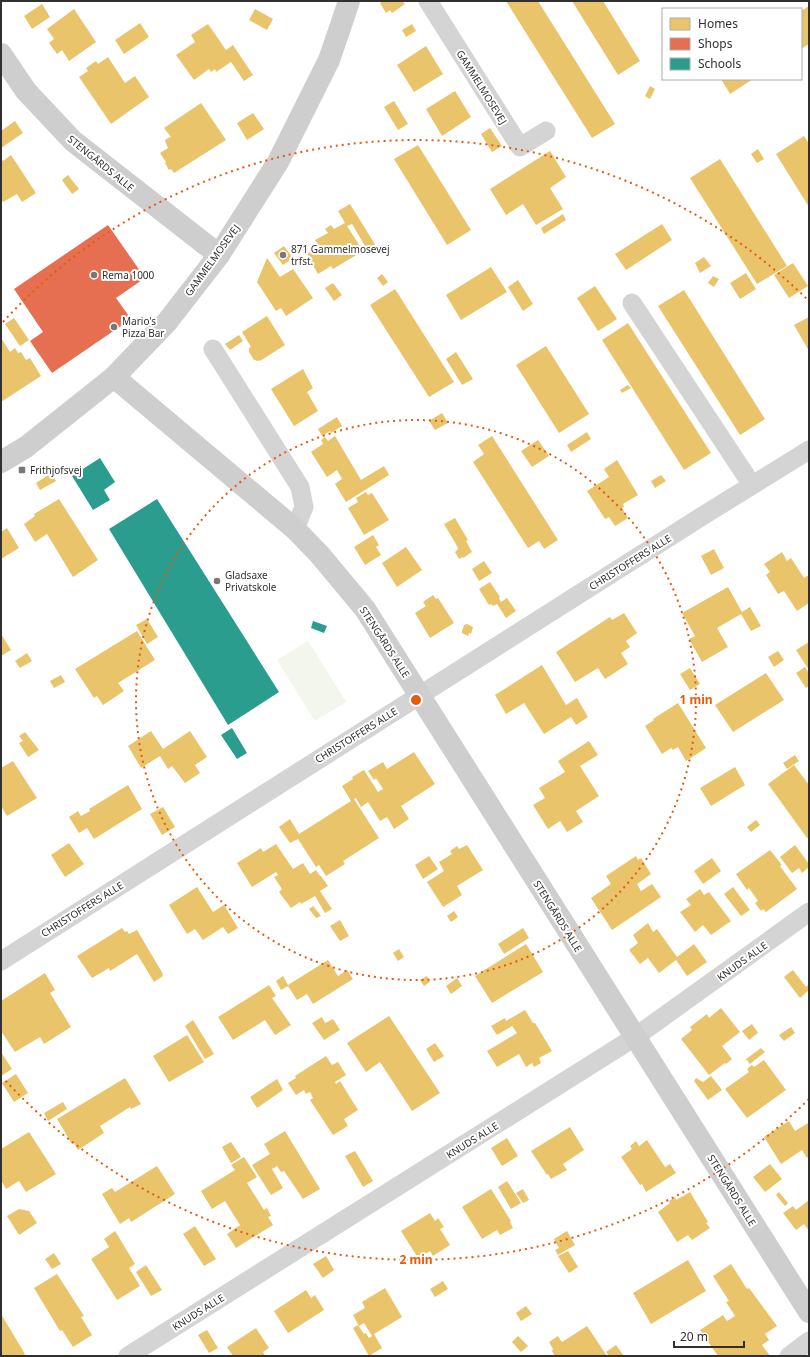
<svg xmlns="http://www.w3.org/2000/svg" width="810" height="1357" viewBox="0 0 810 1357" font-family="'Noto Sans',sans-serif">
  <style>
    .green { fill: #f2f6ec }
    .homes { fill: #e9c46a }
    .shops { fill: #e76f51 }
    .schools { fill: #2a9d8f }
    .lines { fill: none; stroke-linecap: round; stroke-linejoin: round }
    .street { stroke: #d4d4d4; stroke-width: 19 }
    .secondary { stroke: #cecece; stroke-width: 22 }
    .ring { fill: none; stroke: #e8590c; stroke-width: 2; stroke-dasharray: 2 4 }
    .poi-dot { fill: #787878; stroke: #fff; stroke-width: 1.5 }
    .labels { text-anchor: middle; stroke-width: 4; stroke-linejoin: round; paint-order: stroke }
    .street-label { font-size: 10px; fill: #303030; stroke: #fff }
    .poi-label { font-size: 10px; fill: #303030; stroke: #fff; text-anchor: start }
    .centre { fill: #e8590c; stroke: #fff; stroke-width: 2 }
    .ring-label { font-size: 12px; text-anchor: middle; font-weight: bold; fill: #e8590c; stroke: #fff; stroke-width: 4; stroke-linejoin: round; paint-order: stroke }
  </style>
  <rect width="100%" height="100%" fill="#fff"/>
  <path class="green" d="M 308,641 L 346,702 L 315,721 L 277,660 Z"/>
  <g class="homes">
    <path d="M 384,1 L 402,1 L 405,4 L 392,13 L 390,10 L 386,13 L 380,3 Z"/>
    <path d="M 506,1 L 538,1 L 615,124 L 592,138 Z"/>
    <path d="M 572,1 L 603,1 L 640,61 L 618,75 Z"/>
    <path d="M 42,4 L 50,17 L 32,29 L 24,16 Z"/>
    <path d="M 809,6 L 809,44 L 801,49 L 801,11 Z"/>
    <path d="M 74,9 L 96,42 L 69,61 L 62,50 L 57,54 L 49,43 L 54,39 L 47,29 Z"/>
    <path d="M 255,9 L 273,19 L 267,30 L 249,20 Z"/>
    <path d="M 140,23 L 149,37 L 124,54 L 115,40 Z"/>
    <path d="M 208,24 L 226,50 L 233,45 L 253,75 L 244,81 L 231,62 L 216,72 L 215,69 L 211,72 L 209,69 L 194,80 L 176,55 L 195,42 L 191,35 Z"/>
    <path d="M 412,24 L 416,31 L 406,37 L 402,30 Z"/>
    <path d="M 426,46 L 443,74 L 414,92 L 397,65 Z"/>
    <path d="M 108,57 L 125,83 L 135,76 L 149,97 L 111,124 L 79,77 L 88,71 L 86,68 L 96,61 L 98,64 Z"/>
    <path d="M 721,79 L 753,79 L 730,94 Z"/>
    <path d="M 650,86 L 655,89 L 650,99 L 645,96 Z"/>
    <path d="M 455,91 L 471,117 L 442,136 L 426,109 Z"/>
    <path d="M 394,101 L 408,124 L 398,130 L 384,107 Z"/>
    <path d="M 201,103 L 226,140 L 174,173 L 171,169 L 169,170 L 165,163 L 166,162 L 160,153 L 168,148 L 165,141 L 166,139 L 171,137 L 164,128 Z"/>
    <path d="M 253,113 L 264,129 L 247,140 L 237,123 Z"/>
    <path d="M 15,121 L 23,133 L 1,148 L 1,131 Z"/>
    <path d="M 490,128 L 502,146 L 492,152 L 481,134 Z"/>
    <path d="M 804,136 L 809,144 L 809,207 L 776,154 Z"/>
    <path d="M 418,145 L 471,230 L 447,245 L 394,159 Z"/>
    <path d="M 758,149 L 764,159 L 757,163 L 751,154 Z"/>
    <path d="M 550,151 L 566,177 L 550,188 L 563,209 L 536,225 L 523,204 L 506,215 L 490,189 Z"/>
    <path d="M 11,155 L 36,193 L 22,202 L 17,194 L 3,202 L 1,199 L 1,158 L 3,161 Z"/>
    <path d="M 720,159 L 787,266 L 757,284 L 690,178 Z"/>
    <path d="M 68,175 L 79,189 L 72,194 L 62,180 Z"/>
    <path d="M 350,204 L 376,246 L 368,251 L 352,224 L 347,226 L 363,251 L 333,269 L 331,266 L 318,274 L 307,254 L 319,246 L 315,240 L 328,233 L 325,229 L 331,225 L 334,229 L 345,223 L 338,211 Z"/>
    <path d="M 563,214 L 566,220 L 544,234 L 541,228 Z"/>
    <path d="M 662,224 L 672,240 L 626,270 L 615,254 Z"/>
    <path d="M 284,246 L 293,258 L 283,265 L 274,253 Z"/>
    <path d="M 704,257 L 711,266 L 700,273 L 695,263 Z"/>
    <path d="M 267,258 L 280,277 L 293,269 L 313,298 L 286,316 L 281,308 L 276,311 L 257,282 Z"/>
    <path d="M 793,263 L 808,286 L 789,298 L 774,275 Z"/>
    <path d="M 491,267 L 507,292 L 461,320 L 446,295 Z"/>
    <path d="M 746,273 L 756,289 L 740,299 L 730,283 Z"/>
    <path d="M 382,274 L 388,282 L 383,286 L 377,278 Z"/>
    <path d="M 713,276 L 719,279 L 714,287 L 708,283 Z"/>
    <path d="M 518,280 L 533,304 L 523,311 L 508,287 Z"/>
    <path d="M 333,283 L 342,295 L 334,301 L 325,288 Z"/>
    <path d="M 595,286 L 617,319 L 598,331 L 577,298 Z"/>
    <path d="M 395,289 L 454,382 L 429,397 L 370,305 Z"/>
    <path d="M 684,290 L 765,419 L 740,435 L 658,306 Z"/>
    <path d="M 267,316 L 285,345 L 260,361 L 259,360 L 258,361 L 254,360 L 249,352 L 249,348 L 251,347 L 242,332 Z"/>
    <path d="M 809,317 L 809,351 L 794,325 Z"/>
    <path d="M 14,318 L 29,340 L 20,346 L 5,324 Z"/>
    <path d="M 628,323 L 711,453 L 684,470 L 602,340 Z"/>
    <path d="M 239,335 L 243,341 L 230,350 L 225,344 Z"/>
    <path d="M 1,338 L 10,352 L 15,348 L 18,353 L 21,352 L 26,360 L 30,358 L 41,376 L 1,402 Z"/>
    <path d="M 546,346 L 589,414 L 559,433 L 516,365 Z"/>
    <path d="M 456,352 L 473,379 L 462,385 L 446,359 Z"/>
    <path d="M 303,369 L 313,388 L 307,392 L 318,411 L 294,426 L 271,389 Z"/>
    <path d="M 628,385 L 631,388 L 622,393 L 620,390 Z"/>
    <path d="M 442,413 L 448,423 L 435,430 L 429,421 Z"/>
    <path d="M 337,417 L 342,426 L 331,433 L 330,431 L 322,436 L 318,429 Z"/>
    <path d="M 587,432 L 591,439 L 571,452 L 567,445 Z"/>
    <path d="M 335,436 L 361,480 L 384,466 L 389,475 L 346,502 L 335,484 L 342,479 L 337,470 L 327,477 L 311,452 L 323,444 L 321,440 L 325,437 L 328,441 Z"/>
    <path d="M 492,436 L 558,540 L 544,549 L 539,541 L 528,548 L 473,462 L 484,454 L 478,445 Z"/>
    <path d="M 538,440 L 549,456 L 532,467 L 521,451 Z"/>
    <path d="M 617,460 L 638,495 L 623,504 L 624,507 L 622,508 L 628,518 L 615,526 L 609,517 L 605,519 L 587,491 L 609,477 L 604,469 Z"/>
    <path d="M 51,473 L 56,481 L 40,490 L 36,483 Z"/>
    <path d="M 661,475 L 666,481 L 655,488 L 651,481 Z"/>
    <path d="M 366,492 L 368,495 L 372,493 L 389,520 L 364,535 L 348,508 L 358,502 L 356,498 Z"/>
    <path d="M 59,499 L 98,560 L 73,577 L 47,534 L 35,542 L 24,524 L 35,516 L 34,514 Z"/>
    <path d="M 455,518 L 468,540 L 466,541 L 472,552 L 463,558 L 463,557 L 459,559 L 455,552 L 458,549 L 457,546 L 444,524 Z"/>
    <path d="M 7,528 L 19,548 L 1,559 L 1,532 Z"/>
    <path d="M 373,535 L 379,545 L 376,547 L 381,555 L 365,565 L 354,547 Z"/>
    <path d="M 406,547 L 422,570 L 397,587 L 382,563 Z"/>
    <path d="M 714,549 L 724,568 L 711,575 L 701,556 Z"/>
    <path d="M 782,552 L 787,561 L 791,558 L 804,578 L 809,575 L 809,603 L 797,611 L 784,591 L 778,594 L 766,575 L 770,572 L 764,564 Z"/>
    <path d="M 484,561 L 492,573 L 479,581 L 472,569 Z"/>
    <path d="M 490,582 L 500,597 L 499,598 L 501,602 L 507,598 L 516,611 L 506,618 L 497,604 L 493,606 L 491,604 L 489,605 L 479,589 Z"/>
    <path d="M 728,587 L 742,612 L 750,607 L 761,626 L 751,631 L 741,614 L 717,628 L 728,647 L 702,662 L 689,639 L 695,636 L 682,613 Z"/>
    <path d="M 433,595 L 436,599 L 438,598 L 454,623 L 430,638 L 415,613 L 426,606 L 423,602 Z"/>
    <path d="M 624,613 L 637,633 L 626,641 L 630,647 L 621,653 L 628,664 L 605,679 L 598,668 L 575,682 L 556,652 L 610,617 L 612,620 Z"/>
    <path d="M 147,619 L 158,637 L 147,644 L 136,625 Z"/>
    <path d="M 467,624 L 473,627 L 471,634 L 469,633 L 468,636 L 462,633 L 462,631 L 464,625 Z"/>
    <path d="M 137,631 L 155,660 L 118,683 L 124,691 L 103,705 L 97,696 L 94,698 L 75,669 Z"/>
    <path d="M 1,634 L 11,650 L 1,656 Z"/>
    <path d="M 809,642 L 809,670 L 796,650 Z"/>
    <path d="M 778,651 L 784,660 L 774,667 L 768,657 Z"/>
    <path d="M 27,653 L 32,661 L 20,668 L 15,661 Z"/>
    <path d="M 542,665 L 566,705 L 577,698 L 588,717 L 576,725 L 571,717 L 544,734 L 524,703 L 506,714 L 495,695 Z"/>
    <path d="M 805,667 L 809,673 L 809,686 L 806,688 L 796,673 Z"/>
    <path d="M 690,668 L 700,684 L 690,690 L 680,674 Z"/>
    <path d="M 766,673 L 784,700 L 733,732 L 715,705 Z"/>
    <path d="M 61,675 L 65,682 L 54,688 L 50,681 Z"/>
    <path d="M 678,703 L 706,748 L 686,761 L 678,747 L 673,750 L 671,748 L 662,754 L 645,726 L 654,720 L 653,719 Z"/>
    <path d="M 151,731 L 163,749 L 190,731 L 207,757 L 195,765 L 200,773 L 185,783 L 172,766 L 168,769 L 160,756 L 141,768 L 128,746 Z"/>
    <path d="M 25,732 L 39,750 L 28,757 L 19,743 L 23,741 L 19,736 Z"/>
    <path d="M 589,741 L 598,755 L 580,766 L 599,796 L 576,811 L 583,822 L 567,832 L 560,821 L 548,829 L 533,805 L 545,798 L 539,788 L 565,772 L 558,761 Z"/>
    <path d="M 414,752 L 435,784 L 401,806 L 409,819 L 394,829 L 387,817 L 380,821 L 368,802 L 361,807 L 356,798 L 354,799 L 379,838 L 343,861 L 345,864 L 326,876 L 319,865 L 316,867 L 298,839 L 290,843 L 279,827 L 290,819 L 299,834 L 351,801 L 342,786 L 353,779 L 352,777 L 364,770 L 378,792 L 383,789 L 376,778 L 374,780 L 368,771 L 383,762 L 387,769 Z"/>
    <path d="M 795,755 L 799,761 L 787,769 L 783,763 Z"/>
    <path d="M 13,761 L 37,798 L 7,816 L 1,806 L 1,768 Z"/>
    <path d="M 794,765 L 809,785 L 809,837 L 807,838 L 768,784 Z"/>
    <path d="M 735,767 L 745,785 L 711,806 L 700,788 Z"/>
    <path d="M 128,785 L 142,809 L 94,839 L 87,828 L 79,833 L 69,817 L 78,811 L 81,816 L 90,811 L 89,809 Z"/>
    <path d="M 163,807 L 175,827 L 162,835 L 150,814 Z"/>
    <path d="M 756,820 L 760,825 L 751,832 L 747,827 Z"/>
    <path d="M 69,843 L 84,864 L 65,877 L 51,855 Z"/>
    <path d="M 276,844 L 293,869 L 303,863 L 310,874 L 316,870 L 320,876 L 321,876 L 328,886 L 320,891 L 332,909 L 325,913 L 315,896 L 301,904 L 300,902 L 291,908 L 279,892 L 282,889 L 274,877 L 278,875 L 276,872 L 252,887 L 237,863 L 261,848 L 263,852 Z"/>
    <path d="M 467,845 L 483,870 L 457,886 L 462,895 L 443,907 L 427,882 L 444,871 L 439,862 L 452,854 L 450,851 L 457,846 L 459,849 Z"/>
    <path d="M 795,845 L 809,864 L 809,867 L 802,873 L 799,868 L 792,873 L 780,857 Z"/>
    <path d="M 770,850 L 782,865 L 780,866 L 797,889 L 766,912 L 763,909 L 761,911 L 755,903 L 758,901 L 749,888 L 747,890 L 736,874 Z"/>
    <path d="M 429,856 L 438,869 L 423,879 L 415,865 Z"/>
    <path d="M 636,856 L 638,860 L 641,858 L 651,874 L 637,884 L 641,891 L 652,884 L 661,897 L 612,930 L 591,898 L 611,884 L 606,876 Z"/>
    <path d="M 712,858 L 721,871 L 703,884 L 694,871 Z"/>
    <path d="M 197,887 L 213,912 L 224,905 L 238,928 L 228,934 L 223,927 L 203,940 L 195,929 L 187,934 L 169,905 Z"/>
    <path d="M 733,887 L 750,910 L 741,916 L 724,894 Z"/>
    <path d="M 700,889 L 704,895 L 709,892 L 731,921 L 711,935 L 703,925 L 695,932 L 680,912 L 691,905 L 686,899 Z"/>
    <path d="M 313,906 L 321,916 L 316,918 L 309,909 Z"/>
    <path d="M 454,911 L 458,917 L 451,922 L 447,916 Z"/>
    <path d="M 340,920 L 349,936 L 340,941 L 330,926 Z"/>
    <path d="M 648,923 L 653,932 L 657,929 L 677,957 L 694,944 L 707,962 L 687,976 L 676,960 L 659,973 L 648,958 L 640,964 L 629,950 L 638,943 L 633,935 Z"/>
    <path d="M 122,928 L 125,932 L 127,931 L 129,934 L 137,930 L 163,974 L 162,974 L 163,976 L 154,982 L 137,954 L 110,971 L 109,968 L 92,978 L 77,956 Z"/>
    <path d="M 523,928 L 529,938 L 504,954 L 498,944 Z"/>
    <path d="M 526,944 L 543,972 L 492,1003 L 475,976 Z"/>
    <path d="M 399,949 L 404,957 L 398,961 L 393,953 Z"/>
    <path d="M 328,960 L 338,976 L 347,970 L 353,979 L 313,1004 L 307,994 L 297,1000 L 288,986 L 281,990 L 276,981 L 283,976 L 288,985 Z"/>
    <path d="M 793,970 L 806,987 L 809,984 L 809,990 L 800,998 L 784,977 Z"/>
    <path d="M 45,973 L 55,990 L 50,993 L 71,1027 L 44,1044 L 40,1037 L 15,1052 L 1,1031 L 1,1001 Z"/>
    <path d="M 427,976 L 430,982 L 424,986 L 420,980 Z"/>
    <path d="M 457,978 L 462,986 L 451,994 L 446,986 Z"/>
    <path d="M 269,985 L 276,996 L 272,998 L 291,1025 L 275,1035 L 265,1020 L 233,1040 L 218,1017 Z"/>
    <path d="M 721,1008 L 740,1032 L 722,1046 L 732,1059 L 726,1064 L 725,1063 L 709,1075 L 681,1039 L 692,1030 L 690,1027 L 707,1014 L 709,1018 Z"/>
    <path d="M 525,1010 L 533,1023 L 535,1023 L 552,1051 L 539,1058 L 541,1063 L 534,1067 L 532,1063 L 526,1067 L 519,1054 L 497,1067 L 487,1051 L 517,1033 L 512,1026 L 497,1035 L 491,1026 L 505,1018 L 506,1021 Z"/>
    <path d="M 389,1016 L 440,1093 L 412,1111 L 380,1062 L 366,1072 L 347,1043 Z"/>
    <path d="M 322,1017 L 325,1023 L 333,1019 L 340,1030 L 324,1040 L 312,1023 Z"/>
    <path d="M 193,1020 L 214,1054 L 205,1059 L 185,1026 Z"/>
    <path d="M 752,1024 L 758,1033 L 749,1040 L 742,1031 Z"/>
    <path d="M 791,1027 L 795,1033 L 784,1041 L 779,1035 Z"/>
    <path d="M 187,1035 L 204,1062 L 169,1082 L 153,1056 Z"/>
    <path d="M 435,1043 L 444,1056 L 434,1062 L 426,1049 Z"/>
    <path d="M 761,1048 L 765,1052 L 750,1064 L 746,1059 Z"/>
    <path d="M 1,1052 L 12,1069 L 1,1076 Z"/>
    <path d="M 326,1056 L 332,1065 L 338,1062 L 346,1075 L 335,1082 L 336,1084 L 340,1081 L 358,1110 L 344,1119 L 348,1126 L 333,1135 L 310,1100 L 313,1098 L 310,1092 L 306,1094 L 304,1090 L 296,1095 L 288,1083 L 296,1078 L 295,1076 Z"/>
    <path d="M 764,1060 L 786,1090 L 747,1118 L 725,1089 L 749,1072 L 747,1069 L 752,1065 L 754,1067 Z"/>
    <path d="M 16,1074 L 28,1093 L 14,1102 L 2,1083 Z"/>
    <path d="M 711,1076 L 722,1090 L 708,1100 L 694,1081 L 696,1078 L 703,1082 Z"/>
    <path d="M 125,1078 L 141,1104 L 131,1109 L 130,1107 L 100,1126 L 104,1133 L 78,1150 L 74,1143 L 72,1144 L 57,1119 Z"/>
    <path d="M 277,1079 L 283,1090 L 257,1108 L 250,1097 Z"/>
    <path d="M 63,1102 L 67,1109 L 48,1121 L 44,1113 Z"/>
    <path d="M 789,1121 L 795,1131 L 808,1123 L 809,1124 L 809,1156 L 807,1158 L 802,1150 L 781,1164 L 764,1137 Z"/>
    <path d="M 570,1127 L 584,1150 L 563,1164 L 567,1170 L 551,1179 L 548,1174 L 547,1175 L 531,1151 Z"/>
    <path d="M 285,1131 L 320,1189 L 303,1199 L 284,1171 L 281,1172 L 277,1166 L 272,1169 L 283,1188 L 271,1195 L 252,1165 L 270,1154 L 264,1144 Z"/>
    <path d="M 29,1132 L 56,1174 L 26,1192 L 19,1181 L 6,1189 L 1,1180 L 1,1154 L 2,1154 L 1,1149 Z"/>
    <path d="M 507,1138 L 518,1156 L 502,1166 L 491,1148 Z"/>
    <path d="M 647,1140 L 665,1167 L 670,1164 L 676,1173 L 646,1192 L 642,1184 L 640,1185 L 621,1157 L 632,1149 L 630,1146 L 636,1141 L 639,1146 Z"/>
    <path d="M 231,1142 L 241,1157 L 231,1163 L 222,1147 Z"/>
    <path d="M 355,1151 L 373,1181 L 363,1187 L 345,1156 Z"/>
    <path d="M 244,1157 L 257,1177 L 247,1183 L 264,1210 L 267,1208 L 271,1216 L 268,1217 L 273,1225 L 236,1248 L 227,1234 L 240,1225 L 225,1201 L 212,1209 L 201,1191 L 235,1170 L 231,1165 Z"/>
    <path d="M 770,1164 L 782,1179 L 765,1192 L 753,1177 Z"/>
    <path d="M 157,1166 L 175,1194 L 131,1222 L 129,1218 L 120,1224 L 102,1194 L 112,1188 L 115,1192 Z"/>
    <path d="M 507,1181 L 521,1203 L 511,1209 L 498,1187 Z"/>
    <path d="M 491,1189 L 511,1221 L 510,1222 L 513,1228 L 500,1235 L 497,1230 L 482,1239 L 462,1207 Z"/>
    <path d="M 523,1189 L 529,1200 L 523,1203 L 516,1193 Z"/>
    <path d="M 690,1192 L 708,1222 L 706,1223 L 710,1228 L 692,1240 L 688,1235 L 677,1242 L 658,1212 L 670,1203 L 669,1201 L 675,1197 L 676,1200 Z"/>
    <path d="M 779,1192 L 788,1203 L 785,1206 L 776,1195 Z"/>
    <path d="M 809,1200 L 809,1231 L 804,1224 L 796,1230 L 783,1213 L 793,1206 L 796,1210 Z"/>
    <path d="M 19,1209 L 29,1211 L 37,1223 L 19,1235 L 7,1216 Z"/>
    <path d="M 430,1213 L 435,1221 L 438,1218 L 444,1227 L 440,1229 L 450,1245 L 433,1256 L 430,1251 L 418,1258 L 401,1231 Z"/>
    <path d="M 195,1226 L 216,1259 L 204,1266 L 183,1234 Z"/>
    <path d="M 115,1231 L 135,1264 L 129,1268 L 140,1286 L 117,1300 L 91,1259 L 109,1247 L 104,1239 Z"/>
    <path d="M 567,1231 L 575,1245 L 558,1255 L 555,1250 L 559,1248 L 554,1239 Z"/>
    <path d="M 568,1251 L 578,1267 L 569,1273 L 558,1256 Z"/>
    <path d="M 54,1253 L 61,1264 L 52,1269 L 45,1259 Z"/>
    <path d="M 326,1256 L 334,1270 L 323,1278 L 313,1264 Z"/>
    <path d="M 688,1260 L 706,1291 L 651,1324 L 633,1293 Z"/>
    <path d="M 731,1264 L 747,1289 L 749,1288 L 777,1326 L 765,1334 L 769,1340 L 762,1345 L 770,1356 L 718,1356 L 700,1330 L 723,1315 L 727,1321 L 735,1316 L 726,1302 L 729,1301 L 713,1276 Z"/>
    <path d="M 146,1265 L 162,1290 L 151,1296 L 136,1272 Z"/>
    <path d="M 57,1274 L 84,1316 L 81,1317 L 92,1335 L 73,1347 L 62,1330 L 60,1331 L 34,1288 Z"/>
    <path d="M 443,1281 L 448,1289 L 435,1297 L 430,1289 Z"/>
    <path d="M 385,1288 L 402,1317 L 374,1334 L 382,1348 L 369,1356 L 353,1328 L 358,1325 L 364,1334 L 366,1333 L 369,1338 L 372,1336 L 364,1323 L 359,1326 L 353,1315 L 365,1308 L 362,1302 Z"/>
    <path d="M 306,1290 L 311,1298 L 315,1295 L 324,1310 L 288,1333 L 274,1311 Z"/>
    <path d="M 526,1306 L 532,1314 L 521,1321 L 516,1313 Z"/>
    <path d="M 1,1314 L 25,1354 L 22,1356 L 1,1356 Z"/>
    <path d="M 587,1326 L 607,1356 L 555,1356 L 552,1351 L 553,1349 L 549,1342 L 558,1336 L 562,1342 Z"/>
    <path d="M 256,1328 L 269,1348 L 263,1352 L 265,1356 L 233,1356 L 227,1347 Z"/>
    <path d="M 207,1330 L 218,1348 L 209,1353 L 198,1335 Z"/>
    <path d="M 518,1336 L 528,1346 L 521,1352 L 512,1342 Z"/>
    <path d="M 616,1345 L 624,1356 L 609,1356 L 606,1352 Z"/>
  </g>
  <path class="shops" d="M 108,225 L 145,278 L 116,298 L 131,319 L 52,373 L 30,341 L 43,332 L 14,289 Z"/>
  <g class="schools">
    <path d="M 100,458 L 115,482 L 104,490 L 110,500 L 93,510 L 72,476 Z"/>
    <path d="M 157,499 L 279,692 L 228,725 L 109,529 Z"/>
    <path d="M 313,621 L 327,626 L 324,633 L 311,628 Z"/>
    <path d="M 232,728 L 247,753 L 237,759 L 221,735 Z"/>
  </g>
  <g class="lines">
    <g class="street">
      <path d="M 428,1 L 520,147 L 546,131"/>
      <path d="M 632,303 L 752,485"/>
      <path d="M 213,349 L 300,487 L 304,507 L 295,529"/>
      <path d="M 1,961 L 704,515 L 809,450"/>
      <path d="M 128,1356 L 635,1037 L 809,912"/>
      <path d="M 789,1356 L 809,1341"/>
    </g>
    <g class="secondary">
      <path d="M 1,54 L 26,91 L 73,141 L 219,255"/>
      <path d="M 114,377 L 295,529 L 320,555 L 365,609 L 809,1312"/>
      <path d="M 1,462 L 26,447 L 114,377 L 167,322 L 219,255 L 278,162 L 329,60 L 341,25 L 349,1"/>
    </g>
  </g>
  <g class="ring">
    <circle cx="416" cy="700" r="280"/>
    <path d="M809 1099A560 560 0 0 1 3 1078M3 322A560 560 0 0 1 809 301"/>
  </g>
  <g class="poi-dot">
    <circle cx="283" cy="255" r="4"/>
    <circle cx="94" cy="275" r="4"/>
    <circle cx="114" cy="327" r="4"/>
    <rect x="18" y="466" width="8" height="8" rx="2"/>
    <circle cx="217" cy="581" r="4"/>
  </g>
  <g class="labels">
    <g class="street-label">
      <text transform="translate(482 87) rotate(58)" y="4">GAMMELMOSEVEJ</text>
      <text transform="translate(101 163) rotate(39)" y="4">STENGÅRDS ALLE</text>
      <text transform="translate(212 260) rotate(-54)" y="4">GAMMELMOSEVEJ</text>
      <text transform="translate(630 562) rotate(-32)" y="4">CHRISTOFFERS ALLE</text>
      <text transform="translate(385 642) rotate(57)" y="4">STENGÅRDS ALLE</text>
      <text transform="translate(356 735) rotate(-32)" y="4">CHRISTOFFERS ALLE</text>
      <text transform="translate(82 909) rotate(-32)" y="4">CHRISTOFFERS ALLE</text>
      <text transform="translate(558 916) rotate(58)" y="4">STENGÅRDS ALLE</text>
      <text transform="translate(742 961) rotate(-36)" y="4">KNUDS ALLE</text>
      <text transform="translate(472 1140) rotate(-32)" y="4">KNUDS ALLE</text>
      <text transform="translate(732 1190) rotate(58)" y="4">STENGÅRDS ALLE</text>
      <text transform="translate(198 1312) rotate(-32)" y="4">KNUDS ALLE</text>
    </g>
    <g class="poi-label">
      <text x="291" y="253">871 Gammelmosevej<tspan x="291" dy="12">trfst.</tspan></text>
      <text x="102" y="279">Rema 1000</text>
      <text x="122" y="325">Mario's<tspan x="122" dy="12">Pizza Bar</tspan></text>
      <text x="30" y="474">Frithjofsvej</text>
      <text x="225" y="579">Gladsaxe<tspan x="225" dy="12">Privatskole</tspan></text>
    </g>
  </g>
  <circle cx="416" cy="700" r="6" class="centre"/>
  <g class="ring-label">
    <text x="696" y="704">1 min</text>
    <text x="416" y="1264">2 min</text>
  </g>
  <rect width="810" height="1357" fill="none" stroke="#303030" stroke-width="4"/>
  <rect x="662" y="8" width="140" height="72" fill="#ffffff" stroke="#acacac"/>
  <rect x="670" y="18" width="20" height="12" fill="#e9c46a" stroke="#acacac"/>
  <text x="698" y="28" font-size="12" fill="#303030">Homes</text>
  <rect x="670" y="38" width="20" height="12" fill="#e76f51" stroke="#acacac"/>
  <text x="698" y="48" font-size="12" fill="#303030">Shops</text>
  <rect x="670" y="58" width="20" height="12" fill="#2a9d8f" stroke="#acacac"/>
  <text x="698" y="68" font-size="12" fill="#303030">Schools</text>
  <path d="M674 1341v6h70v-6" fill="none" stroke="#303030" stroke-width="2"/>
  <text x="680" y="1341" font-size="12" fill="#303030" stroke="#ffffff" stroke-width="3" paint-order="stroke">20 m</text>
</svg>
